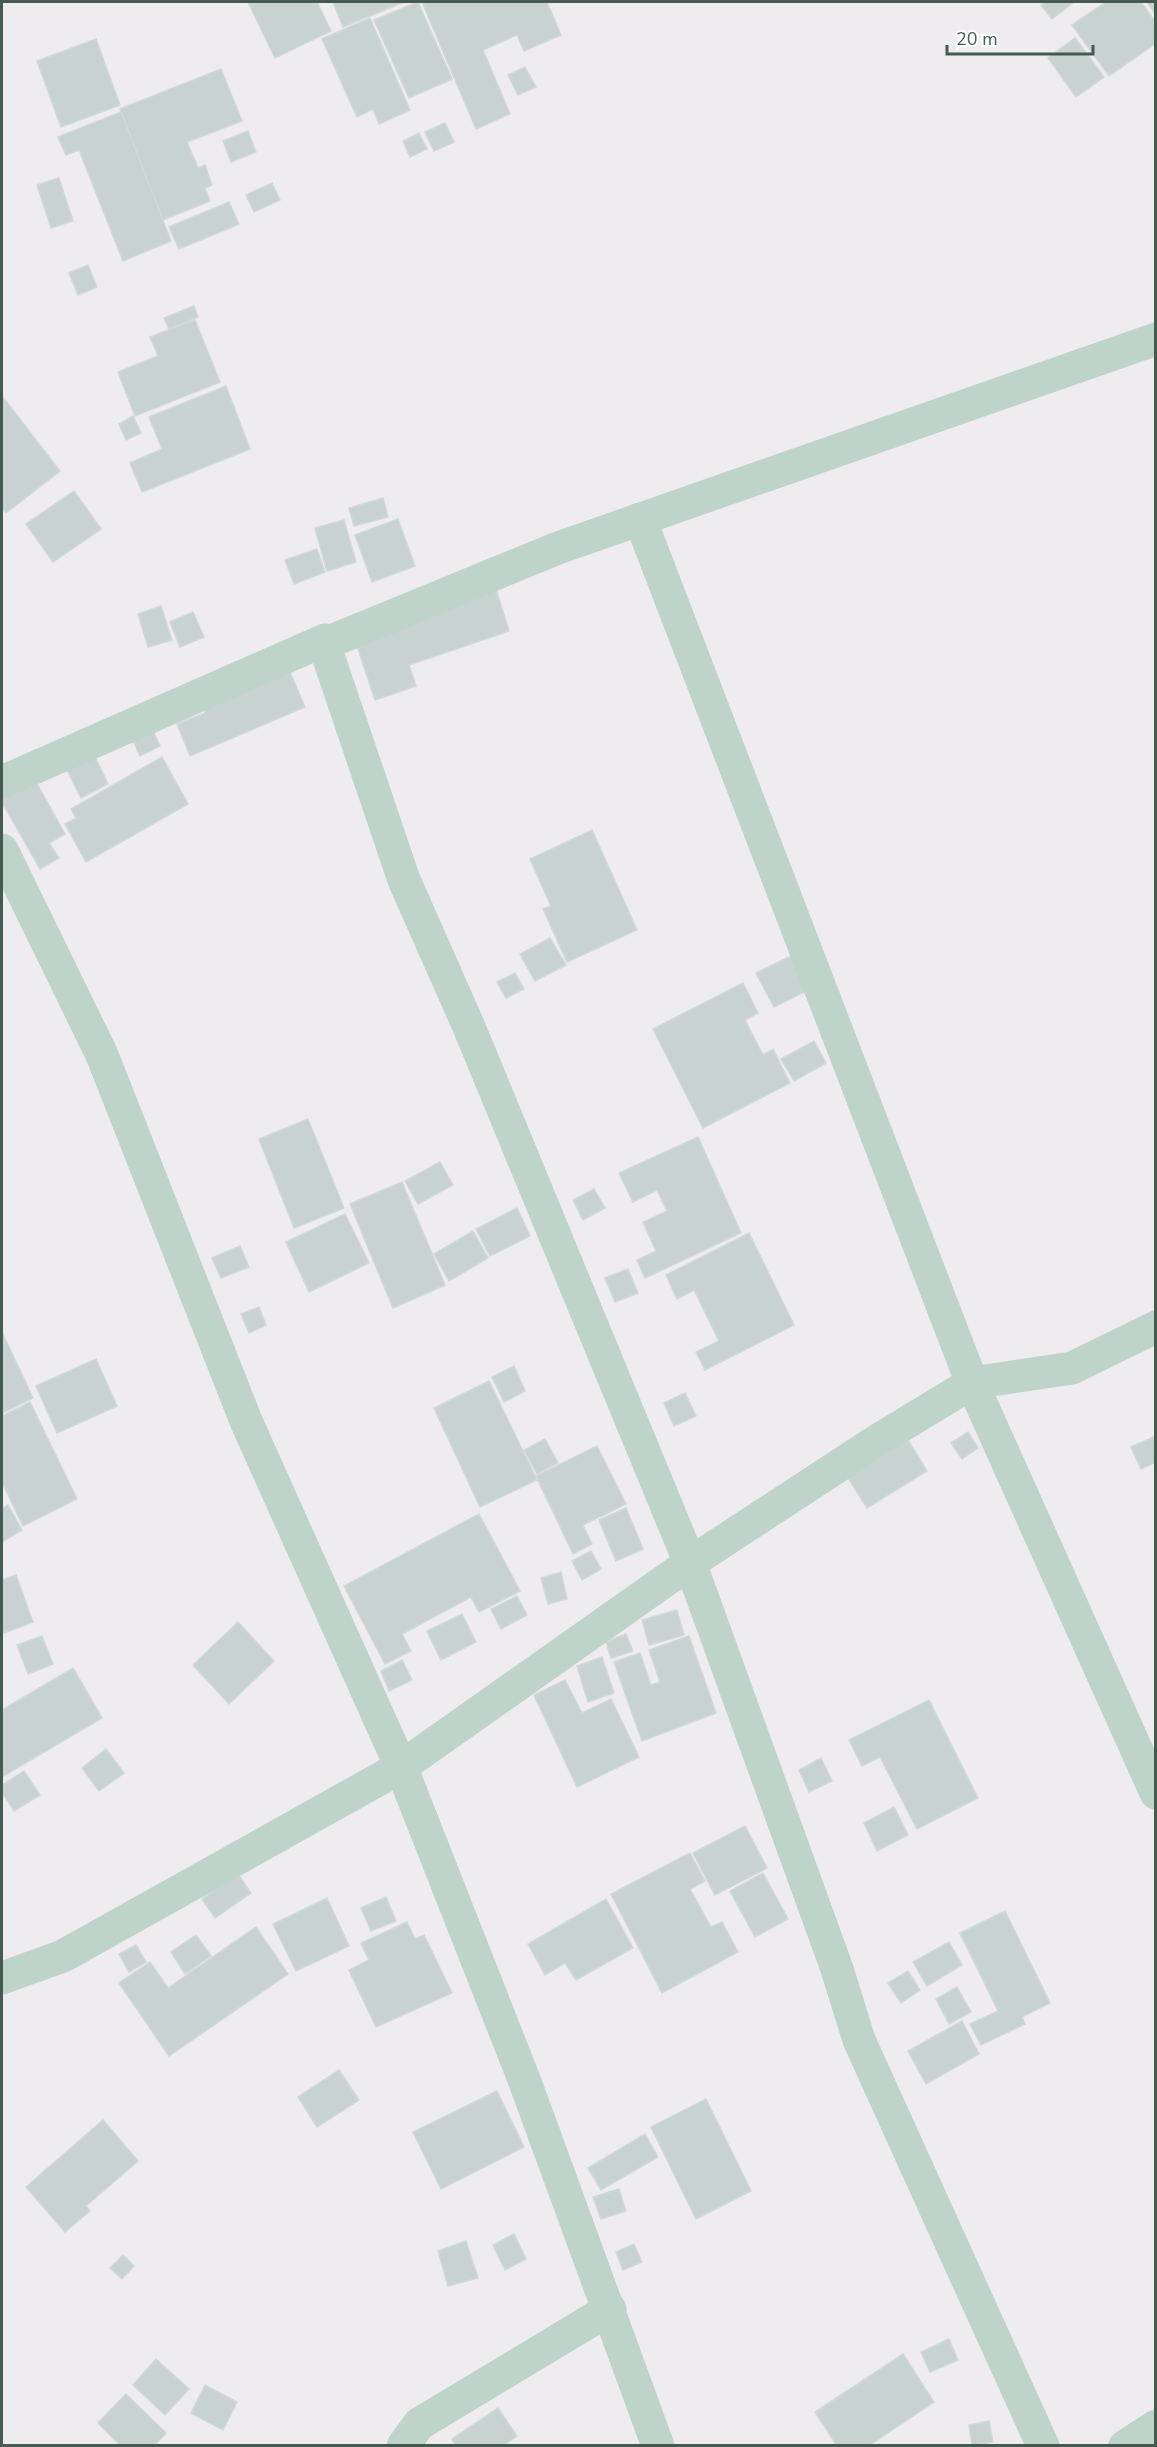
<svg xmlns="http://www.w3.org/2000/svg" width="1157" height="2447" viewBox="0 0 1157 2447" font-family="'Nunito Sans',sans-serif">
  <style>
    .building { fill: #c8d2d0; stroke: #cfd9d7; stroke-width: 1.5 }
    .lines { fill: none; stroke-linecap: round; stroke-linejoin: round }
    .street { stroke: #bed3ca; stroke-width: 33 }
  </style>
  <rect width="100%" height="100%" fill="#efecef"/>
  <g class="building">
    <path d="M 248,2 L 317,2 L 331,31 L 275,58 Z"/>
    <path d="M 333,2 L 404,2 L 343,27 Z"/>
    <path d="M 418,2 L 452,79 L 409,98 L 374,20 Z"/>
    <path d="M 422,2 L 547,2 L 561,35 L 524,51 L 517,35 L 483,50 L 510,114 L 476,129 Z"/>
    <path d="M 1046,2 L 1074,2 L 1052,19 L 1041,5 Z"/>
    <path d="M 1106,2 L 1141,2 L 1156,23 L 1156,43 L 1109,76 L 1072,25 Z"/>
    <path d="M 1147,2 L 1156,2 L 1156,15 Z"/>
    <path d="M 370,18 L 410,110 L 379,124 L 373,109 L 357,117 L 322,39 Z"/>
    <path d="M 1075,38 L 1104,77 L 1076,97 L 1048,58 Z"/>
    <path d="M 96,39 L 120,105 L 61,127 L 37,61 Z"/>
    <path d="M 525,67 L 536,87 L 518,95 L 508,75 Z"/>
    <path d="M 221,69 L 242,121 L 187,142 L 198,168 L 205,165 L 212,185 L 205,188 L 210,201 L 163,220 L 120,109 Z"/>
    <path d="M 121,112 L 171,241 L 123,261 L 79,150 L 66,155 L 58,137 Z"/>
    <path d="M 445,123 L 454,142 L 434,151 L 425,132 Z"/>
    <path d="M 248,131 L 256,152 L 231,162 L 223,141 Z"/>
    <path d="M 419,133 L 427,149 L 410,157 L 403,141 Z"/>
    <path d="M 59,178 L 73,221 L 51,228 L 37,185 Z"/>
    <path d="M 272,183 L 280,200 L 254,212 L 246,195 Z"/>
    <path d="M 229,202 L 239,224 L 179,249 L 169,227 Z"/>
    <path d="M 88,265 L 97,287 L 78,295 L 69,273 Z"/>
    <path d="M 194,306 L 198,317 L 169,329 L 164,318 Z"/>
    <path d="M 195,320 L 220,382 L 135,416 L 118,372 L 158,356 L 150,337 Z"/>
    <path d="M 226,386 L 250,449 L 142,492 L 130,463 L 162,449 L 149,417 Z"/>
    <path d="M 2,396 L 60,471 L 6,513 L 2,507 Z"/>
    <path d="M 133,416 L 141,433 L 126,440 L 119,424 Z"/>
    <path d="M 74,491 L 101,529 L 53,562 L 26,524 Z"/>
    <path d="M 383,498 L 388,517 L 354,526 L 349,508 Z"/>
    <path d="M 398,519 L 415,566 L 372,582 L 355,535 Z"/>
    <path d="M 344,520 L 356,562 L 327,571 L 315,528 Z"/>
    <path d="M 317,549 L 325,572 L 294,584 L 285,560 Z"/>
    <path d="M 495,586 L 509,631 L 409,665 L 416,686 L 375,700 L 353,634 Z"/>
    <path d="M 161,606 L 172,640 L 148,647 L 138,614 Z"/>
    <path d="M 193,612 L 204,637 L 180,647 L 170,622 Z"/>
    <path d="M 285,660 L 305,707 L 190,756 L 177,724 L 205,713 L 198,697 Z"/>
    <path d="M 150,724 L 160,746 L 140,756 L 130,734 Z"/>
    <path d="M 95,757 L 108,784 L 81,798 L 67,770 Z"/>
    <path d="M 162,757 L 188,804 L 86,862 L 65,824 L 76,818 L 71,809 Z"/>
    <path d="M 32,775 L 65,834 L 49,843 L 59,858 L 40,869 L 2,802 L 2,792 Z"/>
    <path d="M 592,830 L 637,930 L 567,962 L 543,909 L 551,906 L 530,859 Z"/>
    <path d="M 550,938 L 566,965 L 535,981 L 520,954 Z"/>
    <path d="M 795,954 L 812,988 L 774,1007 L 756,973 Z"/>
    <path d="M 515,973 L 524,989 L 506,998 L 497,982 Z"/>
    <path d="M 743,983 L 758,1013 L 745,1020 L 763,1055 L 773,1049 L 790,1083 L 703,1128 L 653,1029 Z"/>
    <path d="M 814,1041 L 826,1063 L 794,1081 L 781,1059 Z"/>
    <path d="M 308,1119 L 344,1208 L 294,1228 L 259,1139 Z"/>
    <path d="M 698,1137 L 741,1233 L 645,1278 L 637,1260 L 656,1251 L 643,1222 L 667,1211 L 657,1190 L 633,1202 L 619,1173 Z"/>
    <path d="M 440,1162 L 453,1185 L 418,1204 L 405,1181 Z"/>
    <path d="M 402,1182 L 445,1285 L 393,1308 L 350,1204 Z"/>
    <path d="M 594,1189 L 605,1208 L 583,1220 L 573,1200 Z"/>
    <path d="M 517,1208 L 530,1236 L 490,1256 L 476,1229 Z"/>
    <path d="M 345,1214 L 369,1263 L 309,1292 L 286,1242 Z"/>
    <path d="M 473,1231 L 488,1258 L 449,1281 L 434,1254 Z"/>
    <path d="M 749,1233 L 794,1325 L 705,1370 L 696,1352 L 719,1341 L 694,1290 L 677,1299 L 666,1275 Z"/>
    <path d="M 240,1246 L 249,1267 L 221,1278 L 212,1258 Z"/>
    <path d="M 628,1269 L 638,1293 L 615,1302 L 605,1278 Z"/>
    <path d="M 259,1307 L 266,1325 L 249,1333 L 241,1314 Z"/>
    <path d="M 2,1332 L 33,1398 L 2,1413 Z"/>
    <path d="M 96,1359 L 117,1406 L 57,1433 L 36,1386 Z"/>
    <path d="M 514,1366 L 525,1391 L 504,1402 L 492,1377 Z"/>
    <path d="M 489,1381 L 537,1480 L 480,1507 L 434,1408 Z"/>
    <path d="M 685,1393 L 696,1416 L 674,1426 L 664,1403 Z"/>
    <path d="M 30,1402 L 77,1499 L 23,1526 L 2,1482 L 2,1416 Z"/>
    <path d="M 968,1432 L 978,1448 L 962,1459 L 951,1443 Z"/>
    <path d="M 1156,1436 L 1156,1462 L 1141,1469 L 1131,1447 Z"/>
    <path d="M 545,1439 L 558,1463 L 537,1474 L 524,1450 Z"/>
    <path d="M 908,1440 L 927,1471 L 867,1508 L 848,1478 Z"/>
    <path d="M 597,1446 L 626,1504 L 583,1525 L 592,1544 L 573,1554 L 536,1476 Z"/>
    <path d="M 8,1505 L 22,1530 L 2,1542 L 2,1509 Z"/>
    <path d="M 626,1508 L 643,1549 L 616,1561 L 599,1520 Z"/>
    <path d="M 479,1514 L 520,1591 L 479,1612 L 471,1597 L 402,1634 L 411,1651 L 385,1664 L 344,1586 Z"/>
    <path d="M 591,1551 L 601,1569 L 582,1580 L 572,1561 Z"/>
    <path d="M 561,1572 L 567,1599 L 548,1604 L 541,1578 Z"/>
    <path d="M 16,1575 L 33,1622 L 4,1633 L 2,1627 L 2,1580 Z"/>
    <path d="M 517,1596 L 527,1615 L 501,1629 L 491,1609 Z"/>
    <path d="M 677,1610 L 684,1635 L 649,1645 L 642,1620 Z"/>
    <path d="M 462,1614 L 476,1642 L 441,1660 L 427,1631 Z"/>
    <path d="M 238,1622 L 274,1661 L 229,1704 L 193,1665 Z"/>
    <path d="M 626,1634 L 633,1651 L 611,1658 L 606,1642 Z"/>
    <path d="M 42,1636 L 53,1664 L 28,1674 L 17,1645 Z"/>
    <path d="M 689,1636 L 716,1713 L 642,1741 L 614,1662 L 640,1653 L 651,1685 L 660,1682 L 649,1650 Z"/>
    <path d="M 602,1657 L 614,1693 L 588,1702 L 577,1666 Z"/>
    <path d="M 402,1660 L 412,1680 L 389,1691 L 381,1671 Z"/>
    <path d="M 73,1668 L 102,1718 L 2,1777 L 2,1710 Z"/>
    <path d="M 565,1680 L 582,1713 L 611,1699 L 639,1757 L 577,1787 L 534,1695 Z"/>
    <path d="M 929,1700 L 978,1798 L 917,1829 L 880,1757 L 862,1766 L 849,1740 Z"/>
    <path d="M 106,1749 L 124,1773 L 99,1791 L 82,1768 Z"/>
    <path d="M 821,1758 L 832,1781 L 809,1792 L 799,1770 Z"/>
    <path d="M 24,1771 L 40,1795 L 14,1811 L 2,1793 L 2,1785 Z"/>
    <path d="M 894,1807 L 908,1835 L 877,1851 L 864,1823 Z"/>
    <path d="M 745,1826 L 767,1868 L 715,1895 L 693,1853 Z"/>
    <path d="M 690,1853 L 705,1881 L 690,1889 L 711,1927 L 722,1922 L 738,1952 L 662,1993 L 611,1894 Z"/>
    <path d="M 763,1873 L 788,1919 L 755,1937 L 730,1891 Z"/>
    <path d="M 238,1874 L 251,1893 L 215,1918 L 202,1899 Z"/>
    <path d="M 386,1897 L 396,1921 L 371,1931 L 361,1908 Z"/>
    <path d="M 327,1898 L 349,1946 L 296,1971 L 273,1924 Z"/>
    <path d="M 606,1899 L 633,1948 L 576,1980 L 565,1963 L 545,1975 L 528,1944 Z"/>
    <path d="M 1005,1911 L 1050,2003 L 1022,2017 L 1025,2024 L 981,2045 L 970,2024 L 998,2011 L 960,1933 Z"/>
    <path d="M 407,1922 L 415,1939 L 424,1935 L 452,1993 L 376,2027 L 349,1970 L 369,1960 L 361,1943 Z"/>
    <path d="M 256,1927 L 288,1974 L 169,2056 L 119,1983 L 150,1962 L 168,1988 Z"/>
    <path d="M 196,1935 L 211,1956 L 185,1974 L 171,1952 Z"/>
    <path d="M 949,1942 L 962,1965 L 927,1986 L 913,1962 Z"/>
    <path d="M 136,1945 L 146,1962 L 129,1972 L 119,1954 Z"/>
    <path d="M 908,1971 L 920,1990 L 901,2003 L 888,1983 Z"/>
    <path d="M 957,1987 L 971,2012 L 949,2024 L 936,1999 Z"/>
    <path d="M 962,2021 L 979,2054 L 926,2084 L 908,2051 Z"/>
    <path d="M 339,2070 L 359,2100 L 317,2127 L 298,2097 Z"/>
    <path d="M 497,2091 L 524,2147 L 441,2189 L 413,2132 Z"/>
    <path d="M 706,2099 L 751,2191 L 696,2219 L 651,2127 Z"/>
    <path d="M 103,2120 L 138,2161 L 86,2206 L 90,2211 L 65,2232 L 26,2187 Z"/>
    <path d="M 645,2134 L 658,2157 L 601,2190 L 588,2168 Z"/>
    <path d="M 619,2189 L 626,2211 L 601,2219 L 593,2197 Z"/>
    <path d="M 514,2234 L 526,2259 L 505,2270 L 493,2245 Z"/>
    <path d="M 466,2241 L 478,2278 L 448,2286 L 438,2251 Z"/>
    <path d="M 634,2244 L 642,2262 L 623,2270 L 616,2252 Z"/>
    <path d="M 123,2255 L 134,2266 L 122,2279 L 110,2268 Z"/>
    <path d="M 949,2339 L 958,2360 L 930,2372 L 921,2352 Z"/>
    <path d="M 903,2354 L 934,2402 L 868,2446 L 837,2446 L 815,2412 Z"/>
    <path d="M 156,2359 L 189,2389 L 165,2415 L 133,2385 Z"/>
    <path d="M 205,2385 L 237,2402 L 223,2430 L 191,2413 Z"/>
    <path d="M 126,2394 L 166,2433 L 154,2446 L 121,2446 L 98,2423 Z"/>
    <path d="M 498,2408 L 517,2436 L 502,2446 L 456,2446 L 452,2439 Z"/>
    <path d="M 989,2421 L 993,2442 L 972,2446 L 969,2425 Z"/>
  </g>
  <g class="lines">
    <g class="street">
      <path d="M 640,519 L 972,1383 L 1156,1793"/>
      <path d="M 324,644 L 404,880 L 469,1027 L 690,1563 L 837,1969 L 859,2040 L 1043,2446"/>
      <path d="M 2,782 L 325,640 L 324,644 L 558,548 L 1156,339"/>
      <path d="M 2,850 L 102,1055 L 246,1421 L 401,1767 L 525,2082 L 658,2446"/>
      <path d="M 2,1978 L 63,1956 L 401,1767 L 690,1563 L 878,1440 L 972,1383 L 1072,1368 L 1156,1327"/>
      <path d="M 403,2446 L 419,2424 L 610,2309"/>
      <path d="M 1125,2446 L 1156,2426"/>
    </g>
  </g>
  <rect width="1157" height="2447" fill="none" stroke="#435b51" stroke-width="6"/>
  <path d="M947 45v9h146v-9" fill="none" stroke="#435b51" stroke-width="3"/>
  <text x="956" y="45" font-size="18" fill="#435b51" stroke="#ffffff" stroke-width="4.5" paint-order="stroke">20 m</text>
</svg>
